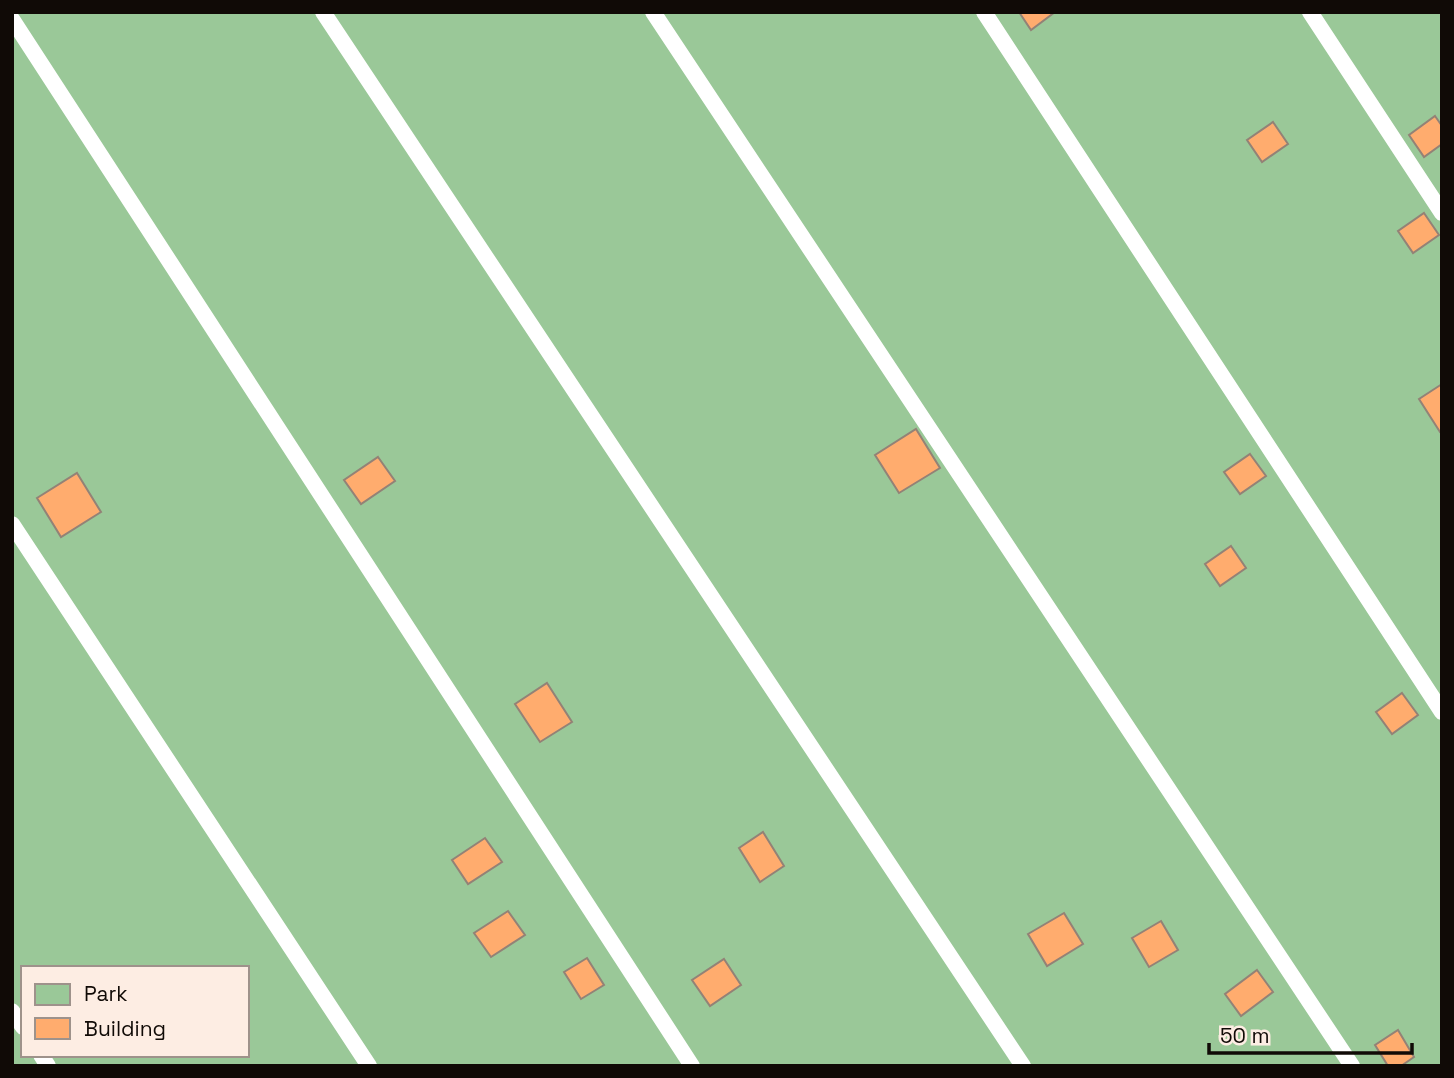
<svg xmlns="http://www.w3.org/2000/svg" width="1454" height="1078" viewBox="0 0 1454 1078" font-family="'Space Grotesk',sans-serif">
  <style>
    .green { fill: #9ac898; fill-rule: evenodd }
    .building { fill: #ffac6e; stroke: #938276; stroke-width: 2 }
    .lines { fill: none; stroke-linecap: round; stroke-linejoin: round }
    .service { stroke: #fff; stroke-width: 16 }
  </style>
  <rect width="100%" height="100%" fill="#f2dfd2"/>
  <path class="green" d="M 12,12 L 1442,12 L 1442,1066 L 12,1066 ZM 23,968 L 247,968 L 247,1055 L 23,1055 Z"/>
  <g class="building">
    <path d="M 1019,12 L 1055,12 L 1031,30 Z"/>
    <path d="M 1435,116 L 1442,126 L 1442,144 L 1424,157 L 1409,135 Z"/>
    <path d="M 1273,122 L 1288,144 L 1262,162 L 1247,140 Z"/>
    <path d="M 1424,213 L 1439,235 L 1413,253 L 1398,231 Z"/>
    <path d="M 1442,384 L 1442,431 L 1440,432 L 1419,399 Z"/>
    <path d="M 916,429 L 940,468 L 899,493 L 875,455 Z"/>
    <path d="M 1250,454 L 1266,476 L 1240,494 L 1224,472 Z"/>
    <path d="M 378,457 L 395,481 L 361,504 L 344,480 Z"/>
    <path d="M 77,473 L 101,512 L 61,537 L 37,498 Z"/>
    <path d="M 1231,546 L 1246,568 L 1220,586 L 1205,564 Z"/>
    <path d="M 547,683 L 572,722 L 540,742 L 515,704 Z"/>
    <path d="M 1402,693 L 1418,715 L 1392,734 L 1376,712 Z"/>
    <path d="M 763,832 L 784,866 L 760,882 L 739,848 Z"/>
    <path d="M 485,838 L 502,862 L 468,884 L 452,860 Z"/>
    <path d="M 508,911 L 525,935 L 491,957 L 474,933 Z"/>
    <path d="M 1064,913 L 1083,944 L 1047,966 L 1028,934 Z"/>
    <path d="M 1161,921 L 1178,950 L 1149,967 L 1132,938 Z"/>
    <path d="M 587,958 L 604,985 L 581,999 L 564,972 Z"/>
    <path d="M 724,959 L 741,985 L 710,1006 L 692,980 Z"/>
    <path d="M 1257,970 L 1273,992 L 1241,1016 L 1225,994 Z"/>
    <path d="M 1398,1030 L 1414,1057 L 1401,1066 L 1388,1066 L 1375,1045 Z"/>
  </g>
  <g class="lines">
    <g class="service">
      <path d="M 323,12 L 1023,1066"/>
      <path d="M 653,12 L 1352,1066"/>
      <path d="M 984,12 L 1442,712"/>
      <path d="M 1310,12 L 1442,213"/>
      <path d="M 12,19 L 692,1066"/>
      <path d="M 12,524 L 369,1066"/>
      <path d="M 12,1011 L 23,1027"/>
      <path d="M 41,1055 L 48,1066"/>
    </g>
  </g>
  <rect width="1454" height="1078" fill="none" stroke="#100a06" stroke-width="28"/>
  <rect x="21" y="966" width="228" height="91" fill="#fdede3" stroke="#9e928b" stroke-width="2"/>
  <rect x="35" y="984" width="35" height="21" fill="#9ac898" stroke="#9e928b" stroke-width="2"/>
  <text x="84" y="1001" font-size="21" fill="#100a06">Park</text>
  <rect x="35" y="1018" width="35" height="21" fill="#ffac6e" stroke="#9e928b" stroke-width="2"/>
  <text x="84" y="1036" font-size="21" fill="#100a06">Building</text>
  <path d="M1209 1043v10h203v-10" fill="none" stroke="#100a06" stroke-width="3.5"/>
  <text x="1220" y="1043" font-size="21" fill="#100a06" stroke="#fdede3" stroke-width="5" paint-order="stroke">50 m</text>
</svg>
